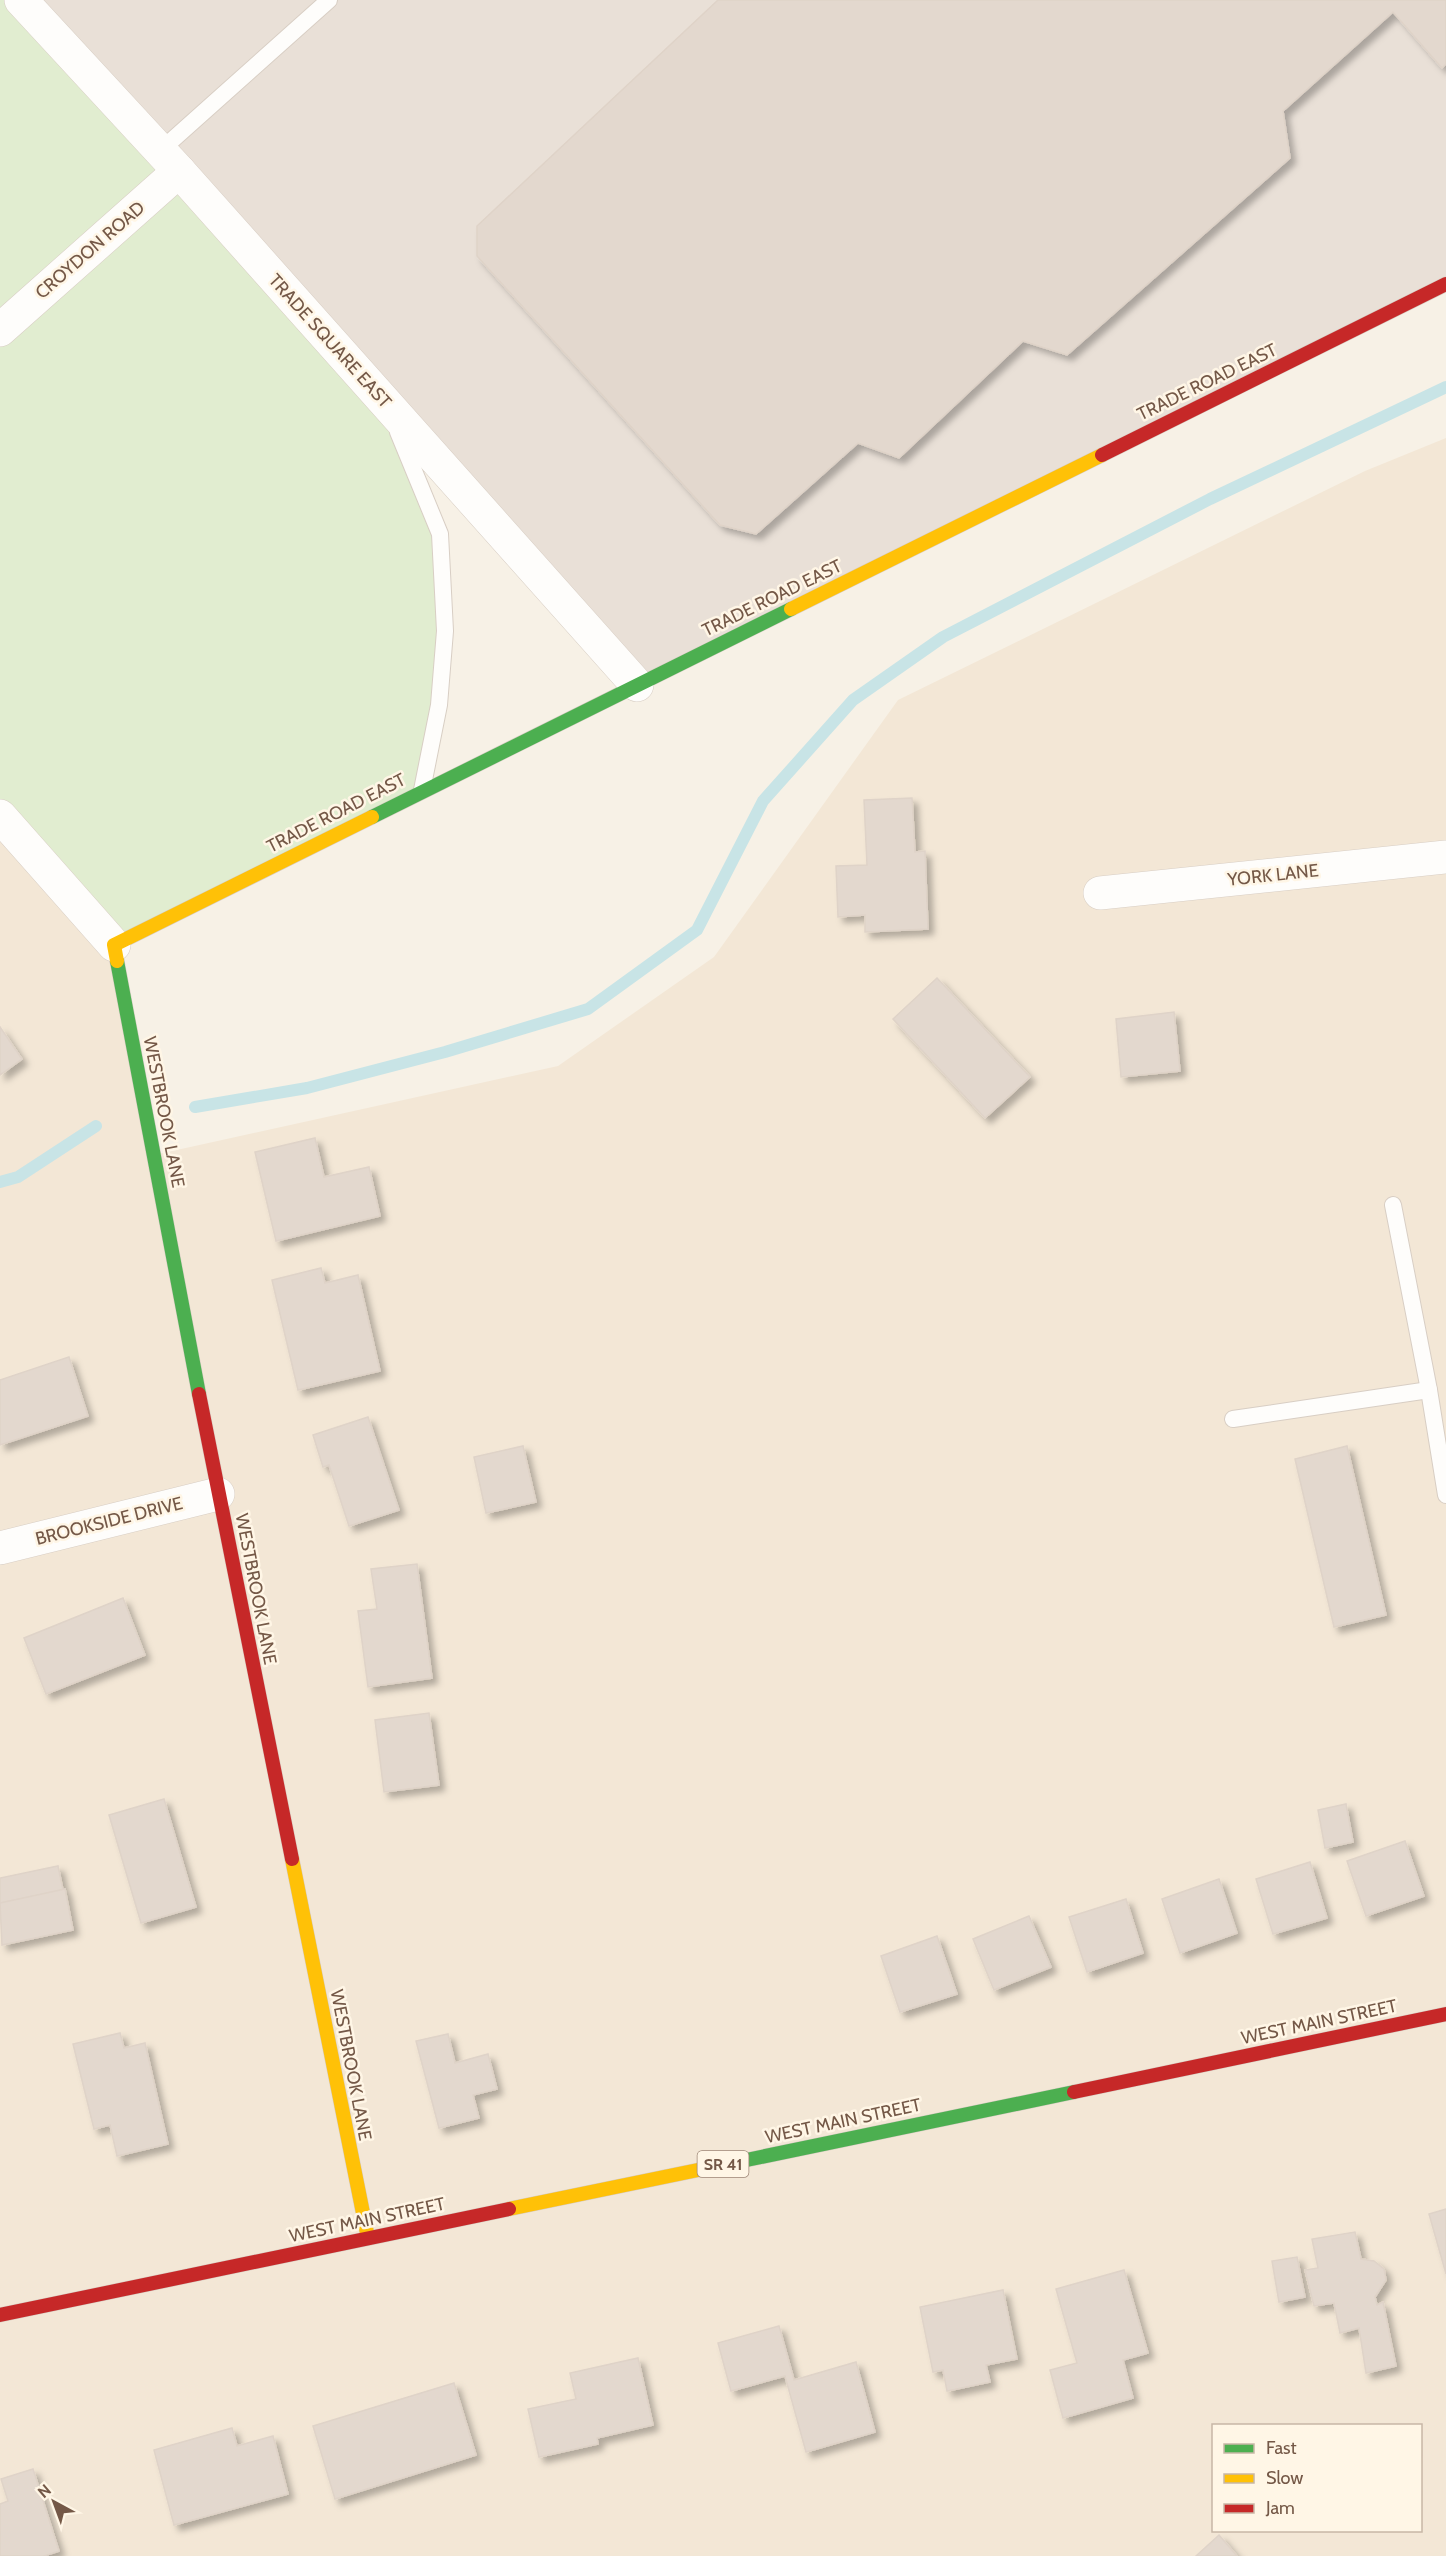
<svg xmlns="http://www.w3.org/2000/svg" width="1446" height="2556" viewBox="0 0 1446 2556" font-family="Cabin,sans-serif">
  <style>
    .residential { fill: #f3e7d6; fill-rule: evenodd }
    .industrial { fill: #e9e0d7 }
    .green { fill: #e1edd0 }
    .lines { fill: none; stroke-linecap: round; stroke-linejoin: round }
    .stream { stroke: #c8e4e6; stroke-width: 12 }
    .building { fill: #e3d8ce; stroke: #dfd3c8; stroke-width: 1.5; filter: url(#shadow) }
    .lane-casing { stroke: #d8cec4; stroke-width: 18 }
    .street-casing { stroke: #d8cec4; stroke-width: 34 }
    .fast-casing { stroke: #d6ccc3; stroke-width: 15 }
    .slow-casing { stroke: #d6ccc3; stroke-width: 15 }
    .jam-casing { stroke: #d6ccc3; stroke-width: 15 }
    .lane { stroke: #fefdfb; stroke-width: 16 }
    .street { stroke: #fefdfb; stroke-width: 33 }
    .fast { stroke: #4caf50; stroke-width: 14 }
    .slow { stroke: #ffc107; stroke-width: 14 }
    .jam { stroke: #c62828; stroke-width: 14 }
    .labels { text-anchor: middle; stroke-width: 5; stroke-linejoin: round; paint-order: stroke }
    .shield { fill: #fff6e6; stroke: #9e8777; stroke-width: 1.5 }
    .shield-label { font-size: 16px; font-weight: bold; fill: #745847 }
    .street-label { font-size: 18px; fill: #745847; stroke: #fff6e6 }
  </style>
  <defs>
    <filter id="shadow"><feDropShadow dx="5.5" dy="5.5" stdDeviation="3" flood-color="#0004"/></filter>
  </defs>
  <rect width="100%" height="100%" fill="#f7f1e6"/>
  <path class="residential" d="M 1446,438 L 1446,2556 L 0,2556 L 0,816 L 114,945 L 154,1155 L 558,1066 L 714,957 L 898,700 L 1365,471 ZM 1214,2426 L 1420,2426 L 1420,2530 L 1214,2530 Z"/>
  <path class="industrial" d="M 21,0 L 1446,0 L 1446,284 L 637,685 Z"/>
  <path class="green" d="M 0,0 L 21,0 L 388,406 L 440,534 L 445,631 L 422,790 L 114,945 L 0,816 Z"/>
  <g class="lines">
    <g class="stream">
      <path d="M 195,1107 L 307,1088 L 445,1052 L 588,1009 L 697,930 L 763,801 L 853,700 L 943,637 L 1210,499 L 1446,387"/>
      <path d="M 0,1182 L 18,1177 L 96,1126"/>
    </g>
  </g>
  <g class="building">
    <path d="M 718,0 L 1446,0 L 1446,64 L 1442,68 L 1393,12 L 1283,111 L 1290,158 L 1067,355 L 1023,341 L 899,458 L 858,443 L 756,534 L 720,525 L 477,256 L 477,226 Z"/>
    <path d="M 912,798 L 915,852 L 925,851 L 928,929 L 865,932 L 865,915 L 838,917 L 836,866 L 867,865 L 864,800 Z"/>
    <path d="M 937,978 L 1030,1077 L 985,1118 L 893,1019 Z"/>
    <path d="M 1174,1012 L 1180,1071 L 1121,1077 L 1116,1019 Z"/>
    <path d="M 0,1027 L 22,1059 L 0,1075 Z"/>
    <path d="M 315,1138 L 324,1177 L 369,1167 L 380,1216 L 276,1241 L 255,1152 Z"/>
    <path d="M 321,1268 L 325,1283 L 358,1275 L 380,1371 L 298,1390 L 272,1280 Z"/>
    <path d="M 69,1357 L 88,1416 L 0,1445 L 0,1380 Z"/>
    <path d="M 368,1417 L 399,1510 L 349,1526 L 329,1465 L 323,1467 L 313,1435 Z"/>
    <path d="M 523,1446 L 536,1502 L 486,1513 L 474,1457 Z"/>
    <path d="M 1347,1446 L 1386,1615 L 1334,1627 L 1295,1459 Z"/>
    <path d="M 417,1564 L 432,1678 L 368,1687 L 358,1611 L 377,1609 L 371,1569 Z"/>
    <path d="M 123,1598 L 145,1655 L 46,1694 L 24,1638 Z"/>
    <path d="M 429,1713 L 439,1785 L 384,1792 L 375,1720 Z"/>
    <path d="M 164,1799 L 196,1907 L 141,1923 L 109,1815 Z"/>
    <path d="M 1346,1804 L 1353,1842 L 1325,1848 L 1318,1810 Z"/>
    <path d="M 1405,1841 L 1424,1896 L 1366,1916 L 1347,1861 Z"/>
    <path d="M 1310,1862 L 1327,1918 L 1273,1934 L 1256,1879 Z"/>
    <path d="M 58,1866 L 63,1890 L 0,1903 L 0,1878 Z"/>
    <path d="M 1219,1879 L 1237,1933 L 1180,1953 L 1162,1899 Z"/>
    <path d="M 65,1889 L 73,1930 L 2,1945 L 0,1903 Z"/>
    <path d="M 1126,1899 L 1143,1953 L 1087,1972 L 1069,1917 Z"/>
    <path d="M 1029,1916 L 1051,1967 L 994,1990 L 973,1939 Z"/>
    <path d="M 937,1936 L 957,1994 L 900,2012 L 881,1956 Z"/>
    <path d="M 120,2033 L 124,2048 L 145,2043 L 168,2144 L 117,2156 L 110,2125 L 94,2129 L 73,2044 Z"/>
    <path d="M 448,2034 L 455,2063 L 488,2054 L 497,2089 L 473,2095 L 479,2118 L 439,2128 L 416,2041 Z"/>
    <path d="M 1446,2209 L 1446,2274 L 1429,2214 Z"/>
    <path d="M 1355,2232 L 1361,2259 L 1374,2261 L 1384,2269 L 1386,2280 L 1375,2297 L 1377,2305 L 1383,2302 L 1396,2366 L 1366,2373 L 1359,2328 L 1340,2333 L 1334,2303 L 1314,2306 L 1305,2270 L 1318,2268 L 1312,2239 Z"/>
    <path d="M 1297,2257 L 1305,2297 L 1279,2302 L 1272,2261 Z"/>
    <path d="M 1124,2270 L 1148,2353 L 1123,2360 L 1133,2398 L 1063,2418 L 1050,2370 L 1077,2363 L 1056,2289 Z"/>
    <path d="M 1003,2290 L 1017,2359 L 986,2365 L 990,2382 L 947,2391 L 943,2370 L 933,2372 L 920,2307 Z"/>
    <path d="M 779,2326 L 794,2380 L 856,2362 L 875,2432 L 806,2452 L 785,2376 L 731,2391 L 718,2343 Z"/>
    <path d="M 638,2358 L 653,2425 L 597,2438 L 598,2444 L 539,2457 L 528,2409 L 576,2399 L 570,2373 Z"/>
    <path d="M 454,2383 L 476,2455 L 335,2499 L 313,2426 Z"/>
    <path d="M 232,2428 L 237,2446 L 273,2436 L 288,2494 L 174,2525 L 154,2450 Z"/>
    <path d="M 33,2469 L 59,2551 L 44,2556 L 0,2556 L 0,2504 L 8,2501 L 1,2479 Z"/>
    <path d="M 1219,2535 L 1237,2556 L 1196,2556 Z"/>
  </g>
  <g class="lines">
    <g class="lane-casing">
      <g id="lane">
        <path d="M 160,151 L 329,0"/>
        <path d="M 398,432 L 440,534 L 445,631 L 439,705 L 422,790"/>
        <path d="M 1393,1205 L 1429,1390 L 1446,1495"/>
        <path d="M 1233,1419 L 1429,1390"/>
      </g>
    </g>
    <g class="street-casing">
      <g id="street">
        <path d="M 21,0 L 179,171 L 637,685"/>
        <path d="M 0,330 L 179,171"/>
        <path d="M 0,816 L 114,945"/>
        <path d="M 1100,893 L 1446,857"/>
        <path d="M 0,1548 L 218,1494"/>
      </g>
    </g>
    <g class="fast-casing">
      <g id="fast">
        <path d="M 372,817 L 791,609"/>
        <path d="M 117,961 L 199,1394"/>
        <path d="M 732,2163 L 1074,2092"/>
      </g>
    </g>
    <g class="slow-casing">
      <g id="slow">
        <path d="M 791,609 L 1102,455"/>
        <path d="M 117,961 L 114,945 L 372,817"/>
        <path d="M 292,1859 L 368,2238"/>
        <path d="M 509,2209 L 732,2163"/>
      </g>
    </g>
    <g class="jam-casing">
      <g id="jam">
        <path d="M 1102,455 L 1446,284"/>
        <path d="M 199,1394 L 292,1859"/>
        <path d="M 1074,2092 L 1446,2014"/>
        <path d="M 0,2315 L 509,2209"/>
      </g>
    </g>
    <use href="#lane" class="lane"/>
    <use href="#street" class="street"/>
    <use href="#fast" class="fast"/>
    <use href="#slow" class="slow"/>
    <use href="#jam" class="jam"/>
  </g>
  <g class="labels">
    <rect class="shield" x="697.5" y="2151" width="51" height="26" rx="4.5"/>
    <g class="shield-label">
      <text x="723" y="2170">SR 41</text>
    </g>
    <g class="street-label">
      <text transform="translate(90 250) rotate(-41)" y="6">CROYDON ROAD</text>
      <text transform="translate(330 341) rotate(48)" y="6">TRADE SQUARE EAST</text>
      <text transform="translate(1207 382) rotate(-26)" y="6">TRADE ROAD EAST</text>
      <text transform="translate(772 598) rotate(-26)" y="6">TRADE ROAD EAST</text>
      <text transform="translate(336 813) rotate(-27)" y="6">TRADE ROAD EAST</text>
      <text transform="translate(1273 875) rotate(-6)" y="6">YORK LANE</text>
      <text transform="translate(164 1112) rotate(79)" y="6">WESTBROOK LANE</text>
      <text transform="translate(109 1521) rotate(-14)" y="6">BROOKSIDE DRIVE</text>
      <text transform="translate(256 1589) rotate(79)" y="6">WESTBROOK LANE</text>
      <text transform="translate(1319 2022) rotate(-12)" y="6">WEST MAIN STREET</text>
      <text transform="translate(351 2065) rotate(79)" y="6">WESTBROOK LANE</text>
      <text transform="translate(843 2121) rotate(-12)" y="6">WEST MAIN STREET</text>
      <text transform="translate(367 2220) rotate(-12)" y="6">WEST MAIN STREET</text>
    </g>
  </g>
  <rect x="1212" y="2424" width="210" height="108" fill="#fff6e6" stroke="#c7b7a6" stroke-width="1.5"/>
  <rect x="1224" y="2444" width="30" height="9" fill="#4caf50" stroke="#c7b7a6" stroke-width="1.5"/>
  <text x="1266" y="2454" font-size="18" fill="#745847">Fast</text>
  <rect x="1224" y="2474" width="30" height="9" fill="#ffc107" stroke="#c7b7a6" stroke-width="1.5"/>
  <text x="1266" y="2484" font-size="18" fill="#745847">Slow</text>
  <rect x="1224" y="2504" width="30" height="9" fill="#c62828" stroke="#c7b7a6" stroke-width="1.5"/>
  <text x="1266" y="2514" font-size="18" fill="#745847">Jam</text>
  <g transform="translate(54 2502) rotate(319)" stroke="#fff6e6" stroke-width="4.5" paint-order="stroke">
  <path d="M0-4.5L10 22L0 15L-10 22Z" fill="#745847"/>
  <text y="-9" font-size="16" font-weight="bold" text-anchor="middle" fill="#745847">N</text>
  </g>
</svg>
